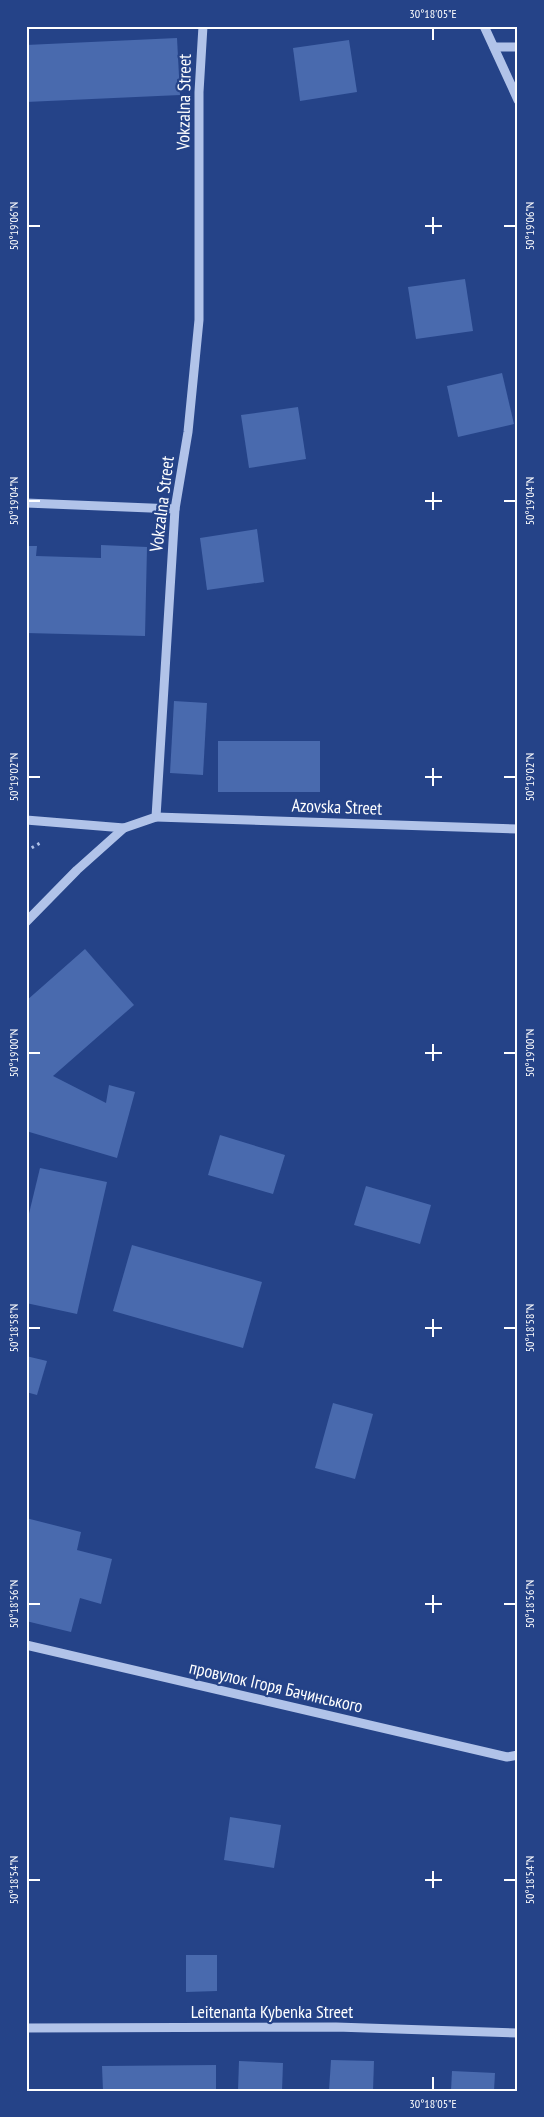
<svg xmlns="http://www.w3.org/2000/svg" width="544" height="2117" viewBox="0 0 544 2117" font-family="'PT Sans Narrow',sans-serif">
  <style>
    .building { fill: #496aae }
    .lines { fill: none; stroke-linecap: round; stroke-linejoin: round }
    .path { stroke: #b1c3e9; stroke-width: 3; stroke-dasharray: 2.5 4; stroke-linecap: butt }
    .minor { stroke: #b1c3e9; stroke-width: 9 }
    .ticks { fill: none; stroke: #fff; stroke-width: 2 }
    .labels { text-anchor: middle; stroke-width: 4.5; stroke-linejoin: round; paint-order: stroke }
    .street-label { font-size: 18px; fill: #fff; stroke: #254388 }
    .neatline { fill: none; stroke: #fff; stroke-width: 2 }
    .ticks-label { font-size: 12px; text-anchor: middle; fill: #fff }
  </style>
  <rect width="100%" height="100%" fill="#254388"/>
  <g class="building">
    <path d="M 177,38 L 180,95 L 26,102 L 26,45 Z"/>
    <path d="M 349,40 L 357,92 L 300,101 L 293,48 Z"/>
    <path d="M 465,279 L 473,331 L 416,339 L 408,287 Z"/>
    <path d="M 502,373 L 514,424 L 458,437 L 447,386 Z"/>
    <path d="M 298,407 L 306,459 L 249,468 L 241,415 Z"/>
    <path d="M 257,529 L 264,582 L 207,590 L 200,538 Z"/>
    <path d="M 101,545 L 147,547 L 145,636 L 26,633 L 26,546 L 37,546 L 36,556 L 101,558 Z"/>
    <path d="M 174,701 L 207,703 L 203,775 L 170,773 Z"/>
    <rect x="218" y="741" width="102" height="51"/>
    <path d="M 85,949 L 134,1005 L 53,1076 L 106,1103 L 109,1085 L 135,1092 L 117,1158 L 26,1131 L 26,1001 Z"/>
    <path d="M 220,1135 L 285,1155 L 273,1194 L 208,1175 Z"/>
    <path d="M 40,1168 L 107,1182 L 77,1314 L 26,1303 L 26,1226 Z"/>
    <path d="M 366,1186 L 431,1205 L 420,1244 L 354,1225 Z"/>
    <path d="M 132,1245 L 262,1282 L 243,1348 L 113,1311 Z"/>
    <path d="M 26,1356 L 47,1361 L 37,1395 L 26,1392 Z"/>
    <path d="M 333,1403 L 373,1414 L 355,1479 L 315,1468 Z"/>
    <path d="M 26,1518 L 81,1532 L 77,1550 L 112,1559 L 101,1604 L 80,1598 L 71,1632 L 26,1621 Z"/>
    <path d="M 230,1817 L 281,1825 L 274,1868 L 224,1860 Z"/>
    <path d="M 186,1955 L 217,1955 L 217,1991 L 186,1992 Z"/>
    <path d="M 331,2060 L 374,2061 L 373,2091 L 329,2091 Z"/>
    <path d="M 239,2061 L 283,2063 L 282,2091 L 238,2091 Z"/>
    <path d="M 216,2065 L 216,2091 L 103,2091 L 102,2066 Z"/>
    <path d="M 452,2071 L 495,2073 L 494,2091 L 451,2091 Z"/>
  </g>
  <g class="lines">
    <path class="path" d="M 26,851 L 42,842"/>
    <g class="minor">
      <path d="M 484,26 L 518,100"/>
      <path d="M 494,47 L 518,47"/>
      <path d="M 26,503 L 175,509"/>
      <path d="M 156,817 L 518,829"/>
      <path d="M 26,820 L 124,828"/>
      <path d="M 26,922 L 77,870 L 124,828 L 156,817 L 175,509 L 188,432 L 199,320 L 199,92 L 203,26"/>
      <path d="M 26,1645 L 507,1757 L 518,1755"/>
      <path d="M 26,2028 L 336,2027 L 518,2033"/>
    </g>
  </g>
  <path class="ticks" d="M 433,28 L 433,40M 433,217 L 433,234M 28,226 L 40,226M 425,226 L 442,226M 504,226 L 516,226M 433,492 L 433,510M 28,501 L 40,501M 425,501 L 442,501M 504,501 L 516,501M 433,768 L 433,786M 28,777 L 40,777M 425,777 L 442,777M 504,777 L 516,777M 433,1044 L 433,1061M 28,1053 L 40,1053M 425,1053 L 442,1053M 504,1053 L 516,1053M 433,1319 L 433,1337M 28,1328 L 40,1328M 425,1328 L 442,1328M 504,1328 L 516,1328M 433,1595 L 433,1613M 28,1604 L 40,1604M 425,1604 L 442,1604M 504,1604 L 516,1604M 433,1871 L 433,1888M 28,1880 L 40,1880M 425,1880 L 442,1880M 504,1880 L 516,1880M 433,2077 L 433,2090"/>
  <g class="labels">
    <g class="street-label">
      <text transform="translate(184 102) rotate(-89)" y="6">Vokzalna Street</text>
      <text transform="translate(162 504) rotate(-83)" y="6">Vokzalna Street</text>
      <text transform="translate(337 807) rotate(2)" y="6">Azovska Street</text>
      <text transform="translate(276 1687) rotate(13)" y="6">провулок Ігоря Бачинського</text>
      <text x="272" y="2018">Leitenanta Kybenka Street</text>
    </g>
  </g>
  <rect width="544" height="2117" fill="none" stroke="#254388" stroke-width="55"/>
  <rect x="28" y="28" width="488" height="2062" class="neatline"/>
  <g class="ticks-label">
    <text x="433" y="18">30°18'05"E</text>
    <text transform="translate(14 226) rotate(-90)" y="4">50°19'06"N</text>
    <text transform="translate(530 226) rotate(-90)" y="4">50°19'06"N</text>
    <text transform="translate(14 501) rotate(-90)" y="4">50°19'04"N</text>
    <text transform="translate(530 501) rotate(-90)" y="4">50°19'04"N</text>
    <text transform="translate(14 777) rotate(-90)" y="4">50°19'02"N</text>
    <text transform="translate(530 777) rotate(-90)" y="4">50°19'02"N</text>
    <text transform="translate(14 1053) rotate(-90)" y="4">50°19'00"N</text>
    <text transform="translate(530 1053) rotate(-90)" y="4">50°19'00"N</text>
    <text transform="translate(14 1328) rotate(-90)" y="4">50°18'58"N</text>
    <text transform="translate(530 1328) rotate(-90)" y="4">50°18'58"N</text>
    <text transform="translate(14 1604) rotate(-90)" y="4">50°18'56"N</text>
    <text transform="translate(530 1604) rotate(-90)" y="4">50°18'56"N</text>
    <text transform="translate(14 1880) rotate(-90)" y="4">50°18'54"N</text>
    <text transform="translate(530 1880) rotate(-90)" y="4">50°18'54"N</text>
    <text x="433" y="2108">30°18'05"E</text>
  </g>
</svg>
